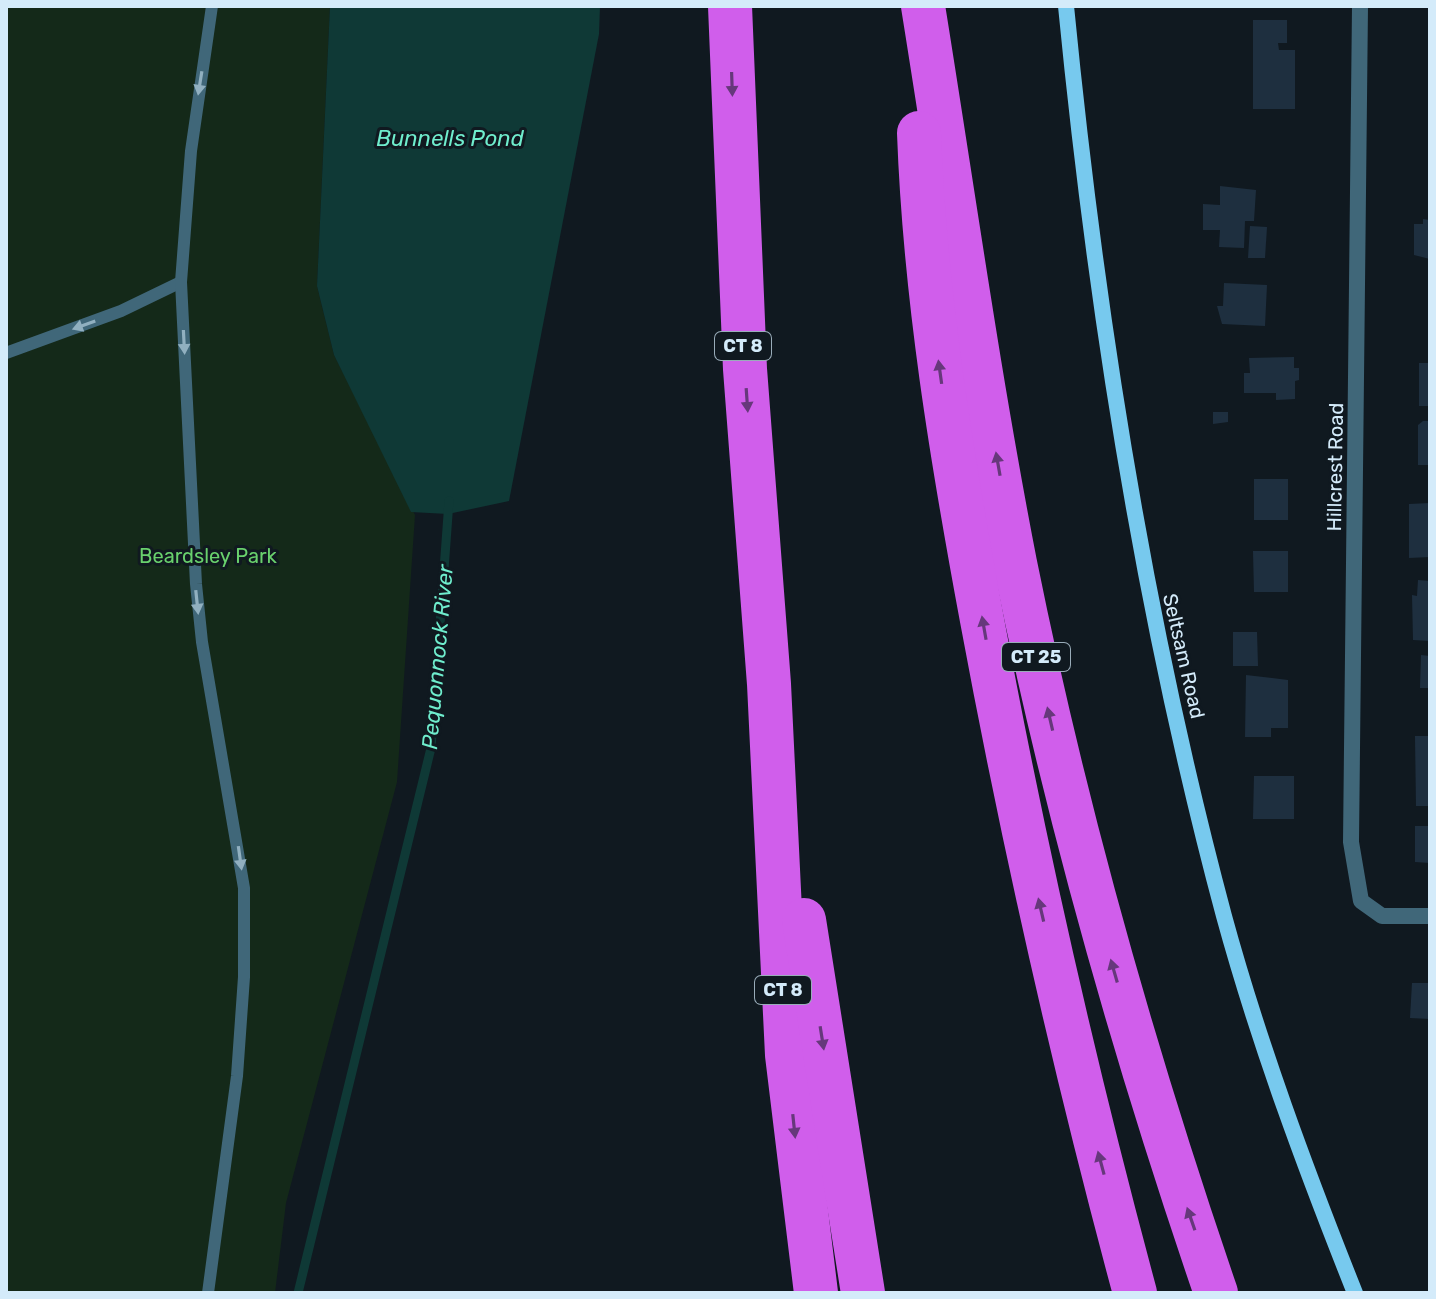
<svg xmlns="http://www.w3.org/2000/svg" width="1436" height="1299" viewBox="0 0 1436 1299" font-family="Rubik,sans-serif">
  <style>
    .green { fill: #142919 }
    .water { fill: #0f3936 }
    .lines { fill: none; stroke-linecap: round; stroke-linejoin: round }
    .stream { stroke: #0f3936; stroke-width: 9 }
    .building { fill: #1e2f3f }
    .service { stroke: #406779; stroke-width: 12 }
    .minor { stroke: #406779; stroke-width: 16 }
    .secondary { stroke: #77c9ee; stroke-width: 16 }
    .motorway { stroke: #d05eeb; stroke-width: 44 }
    .oneway { fill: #91b0c0 }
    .oneway2 { fill: #66387b }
    .labels { text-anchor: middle; stroke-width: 6; stroke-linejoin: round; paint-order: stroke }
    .shield { fill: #101920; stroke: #99acb9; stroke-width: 2 }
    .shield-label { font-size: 18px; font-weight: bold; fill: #d4ebfa }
    .street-label { font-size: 20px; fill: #d4ebfa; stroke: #101920 }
    .park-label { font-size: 20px; fill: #69d16d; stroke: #101920 }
    .water-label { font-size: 22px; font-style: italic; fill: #6fedcd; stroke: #101920 }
  </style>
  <rect width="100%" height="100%" fill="#101920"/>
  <path class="green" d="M 6,6 L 330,6 L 317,286 L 334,355 L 415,515 L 397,782 L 286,1203 L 275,1293 L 6,1293 Z"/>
  <path class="water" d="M 330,6 L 600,6 L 599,34 L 509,501 L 448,514 L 411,512 L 334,355 L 317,286 Z"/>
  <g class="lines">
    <path class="stream" d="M 298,1293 L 431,748 L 449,501"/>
  </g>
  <g class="building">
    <path d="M 1253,20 L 1287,20 L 1287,43 L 1278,43 L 1279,50 L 1295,50 L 1295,109 L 1253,109 Z"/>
    <path d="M 1220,186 L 1256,190 L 1254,221 L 1245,221 L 1244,248 L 1219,247 L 1220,230 L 1203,230 L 1203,204 L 1220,205 Z"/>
    <path d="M 1423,219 L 1430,220 L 1430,259 L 1414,255 L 1414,224 L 1423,224 Z"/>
    <path d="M 1250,226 L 1267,227 L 1265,258 L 1248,258 Z"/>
    <path d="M 1224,283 L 1267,285 L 1265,326 L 1222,324 L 1217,306 L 1223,306 Z"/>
    <path d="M 1294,357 L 1294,368 L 1299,368 L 1299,380 L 1295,381 L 1295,399 L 1276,400 L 1276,393 L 1244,393 L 1244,373 L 1250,373 L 1249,358 Z"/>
    <rect x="1419" y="363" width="11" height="43"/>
    <path d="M 1213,412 L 1228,412 L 1228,422 L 1213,424 Z"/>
    <path d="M 1423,421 L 1430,421 L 1430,465 L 1418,465 L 1418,425 Z"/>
    <rect x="1254" y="479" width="34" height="41"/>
    <path d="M 1430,503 L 1430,557 L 1409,558 L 1409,504 Z"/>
    <path d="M 1253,551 L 1288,551 L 1288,592 L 1254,592 Z"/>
    <path d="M 1418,580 L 1430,581 L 1430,641 L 1413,640 L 1412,595 L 1417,596 Z"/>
    <path d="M 1233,632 L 1257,632 L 1258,666 L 1233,666 Z"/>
    <path d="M 1421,655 L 1430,656 L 1430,688 L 1420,688 Z"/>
    <path d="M 1246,675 L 1288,680 L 1288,728 L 1271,728 L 1271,737 L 1245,737 Z"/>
    <path d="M 1415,736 L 1430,736 L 1430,806 L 1416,806 Z"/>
    <path d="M 1254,776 L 1294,776 L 1294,819 L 1253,819 Z"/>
    <path d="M 1415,826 L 1430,826 L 1430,863 L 1415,862 Z"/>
    <path d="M 1412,983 L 1430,983 L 1430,1019 L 1410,1018 Z"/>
  </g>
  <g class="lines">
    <g class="service">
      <path d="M 6,353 L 121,311 L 181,282"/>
      <path d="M 208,1293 L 237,1076 L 244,977 L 244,888 L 202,642 L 196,584 L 181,282 L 191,151 L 212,6"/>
    </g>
    <path class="minor" d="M 1360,6 L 1351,842 L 1361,901 L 1382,916 L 1430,916"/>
    <path class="secondary" d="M 1066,6 C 1096,313 1144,618 1224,916 C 1259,1044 1306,1170 1355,1293"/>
    <g class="motorway">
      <path d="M 730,6 L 745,369 L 769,684 L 787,1055 L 816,1293"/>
      <path d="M 923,6 C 953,192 979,379 1015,563 C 1065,811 1134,1054 1216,1293"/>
      <path d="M 919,133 C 925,297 952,459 982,620 C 1024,846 1075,1071 1135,1293"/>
      <path d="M 804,920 L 863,1293"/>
    </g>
  </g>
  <defs><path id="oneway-solid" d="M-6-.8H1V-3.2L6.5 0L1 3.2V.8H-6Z" transform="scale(2)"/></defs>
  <g class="oneway">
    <use href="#oneway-solid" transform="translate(200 83) rotate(99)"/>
    <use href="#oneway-solid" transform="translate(84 325) rotate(160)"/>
    <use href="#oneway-solid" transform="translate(184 342) rotate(87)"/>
    <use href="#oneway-solid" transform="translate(197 602) rotate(84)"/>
    <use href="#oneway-solid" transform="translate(240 858) rotate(82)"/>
  </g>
  <g class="oneway2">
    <use href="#oneway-solid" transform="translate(732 84) rotate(88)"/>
    <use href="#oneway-solid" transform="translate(940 372) rotate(-98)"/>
    <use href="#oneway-solid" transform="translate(747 400) rotate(86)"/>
    <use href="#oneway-solid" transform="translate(998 464) rotate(-100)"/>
    <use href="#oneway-solid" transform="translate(984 628) rotate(-100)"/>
    <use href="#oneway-solid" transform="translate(1050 719) rotate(-103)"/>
    <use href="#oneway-solid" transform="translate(1041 910) rotate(-103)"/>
    <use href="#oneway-solid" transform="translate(1114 971) rotate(-106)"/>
    <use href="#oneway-solid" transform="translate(822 1038) rotate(81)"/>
    <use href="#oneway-solid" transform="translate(794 1126) rotate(84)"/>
    <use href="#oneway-solid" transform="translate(1101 1163) rotate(-105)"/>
    <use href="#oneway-solid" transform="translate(1191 1219) rotate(-109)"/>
  </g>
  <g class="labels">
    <g class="shield">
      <rect x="715" y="332" width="56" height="28" rx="6"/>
      <rect x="1002" y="643" width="68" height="28" rx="6"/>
      <rect x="755" y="976" width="56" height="28" rx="6"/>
    </g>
    <g class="shield-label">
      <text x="743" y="352">CT 8</text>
      <text x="1036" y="663">CT 25</text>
      <text x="783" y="996">CT 8</text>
    </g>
    <g class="street-label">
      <text transform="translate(1335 467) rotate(-89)" y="7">Hillcrest Road</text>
      <text transform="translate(1184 656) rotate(77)" y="7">Seltsam Road</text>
    </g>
    <g class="park-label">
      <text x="208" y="563">Beardsley Park</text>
    </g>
    <g class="water-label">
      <text x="450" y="146">Bunnells Pond</text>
      <text transform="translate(437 657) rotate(-85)" y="8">Pequonnock River</text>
    </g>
  </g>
  <rect width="1436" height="1299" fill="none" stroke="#d4ebfa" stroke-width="16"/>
</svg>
